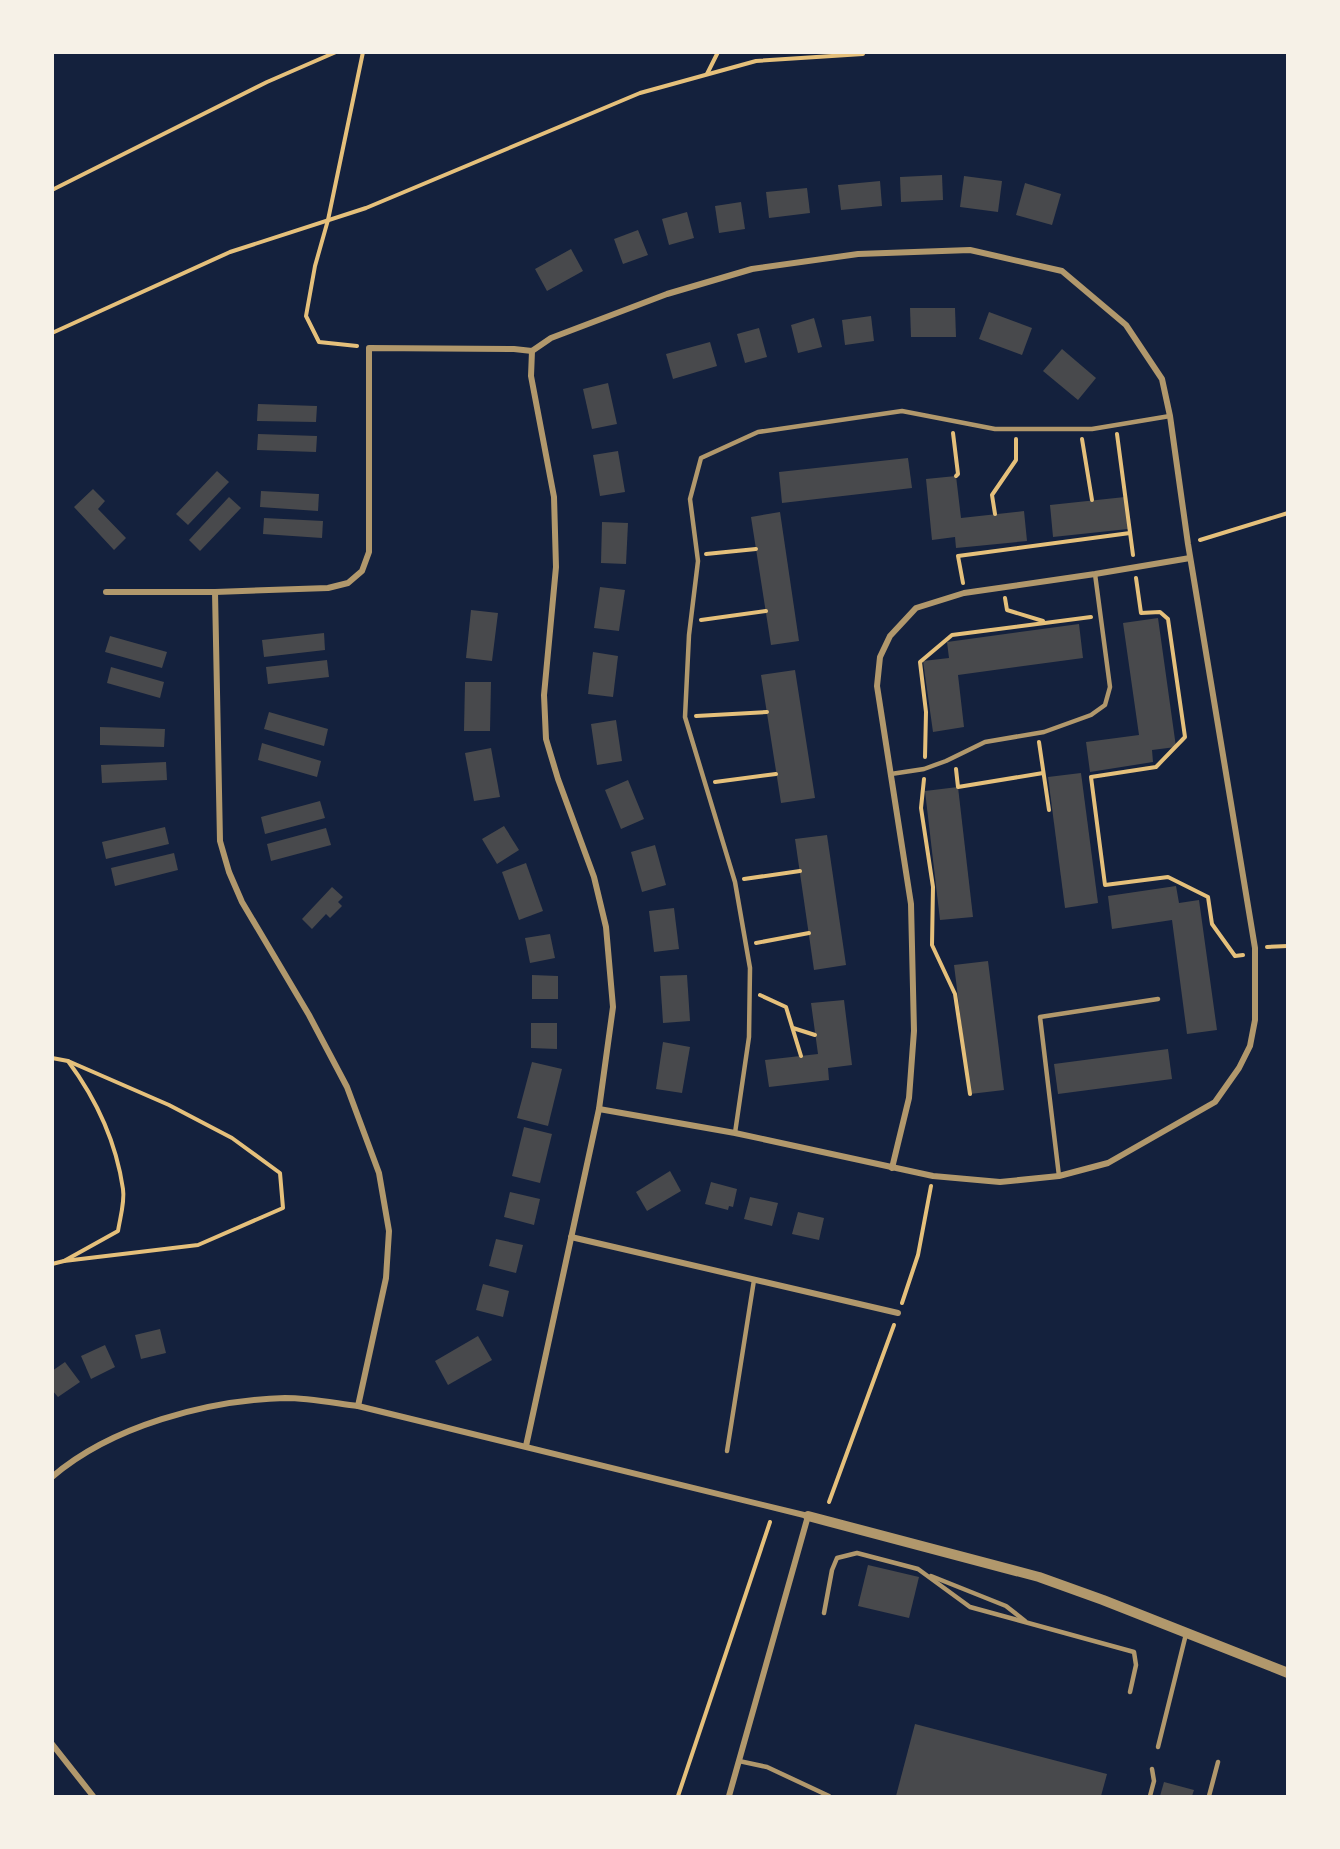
<svg xmlns="http://www.w3.org/2000/svg" width="1340" height="1849" viewBox="0 0 1340 1849" font-family="Mulish,sans-serif">
  <style>
    .building { fill: #48494c }
    .lines { fill: none; stroke-linecap: round; stroke-linejoin: round }
    .path { stroke: #e5c07b; stroke-width: 4 }
    .service { stroke: #b1986c; stroke-width: 4.5 }
    .minor { stroke: #b1986c; stroke-width: 6 }
    .tertiary { stroke: #b1986c; stroke-width: 10 }
  </style>
  <rect width="100%" height="100%" fill="#14213d"/>
  <g class="building">
    <path d="M 942,175 L 943,200 L 901,202 L 900,177 Z"/>
    <path d="M 964,176 L 1002,181 L 998,212 L 960,207 Z"/>
    <path d="M 880,181 L 882,206 L 841,210 L 838,185 Z"/>
    <path d="M 1025,183 L 1061,194 L 1052,225 L 1016,215 Z"/>
    <path d="M 807,188 L 810,213 L 769,218 L 766,192 Z"/>
    <path d="M 741,202 L 745,229 L 719,233 L 715,206 Z"/>
    <path d="M 687,212 L 694,238 L 669,245 L 662,219 Z"/>
    <path d="M 638,230 L 648,255 L 623,264 L 614,239 Z"/>
    <path d="M 571,249 L 583,271 L 547,291 L 535,269 Z"/>
    <path d="M 910,308 L 955,308 L 956,337 L 911,337 Z"/>
    <path d="M 989,312 L 1032,328 L 1022,355 L 979,339 Z"/>
    <path d="M 871,316 L 874,341 L 845,345 L 842,320 Z"/>
    <path d="M 814,318 L 822,347 L 798,353 L 791,325 Z"/>
    <path d="M 759,328 L 767,357 L 745,363 L 737,334 Z"/>
    <path d="M 710,342 L 717,366 L 673,379 L 666,354 Z"/>
    <path d="M 1062,349 L 1096,378 L 1078,400 L 1043,371 Z"/>
    <path d="M 608,383 L 617,424 L 592,429 L 583,389 Z"/>
    <path d="M 258,404 L 317,406 L 316,422 L 257,421 Z"/>
    <path d="M 258,434 L 317,436 L 316,452 L 257,450 Z"/>
    <path d="M 618,451 L 625,492 L 600,496 L 593,455 Z"/>
    <path d="M 908,458 L 912,488 L 782,503 L 779,472 Z"/>
    <path d="M 217,471 L 229,482 L 188,525 L 176,514 Z"/>
    <path d="M 956,476 L 961,518 L 1024,511 L 1027,541 L 956,548 L 955,537 L 932,540 L 926,479 Z"/>
    <path d="M 93,489 L 105,501 L 98,509 L 126,538 L 114,550 L 74,507 Z"/>
    <path d="M 261,491 L 319,494 L 318,511 L 260,507 Z"/>
    <path d="M 229,497 L 241,508 L 200,551 L 189,540 Z"/>
    <path d="M 1125,497 L 1128,529 L 1053,537 L 1050,505 Z"/>
    <path d="M 780,512 L 799,641 L 771,645 L 751,517 Z"/>
    <path d="M 264,518 L 323,521 L 322,538 L 263,534 Z"/>
    <path d="M 602,522 L 628,523 L 626,564 L 601,563 Z"/>
    <path d="M 600,587 L 625,590 L 619,631 L 594,628 Z"/>
    <path d="M 471,610 L 498,613 L 492,661 L 466,658 Z"/>
    <path d="M 1158,618 L 1176,747 L 1152,750 L 1153,762 L 1090,772 L 1086,742 L 1139,735 L 1123,623 Z"/>
    <path d="M 1079,624 L 1083,658 L 958,675 L 964,727 L 933,732 L 923,661 L 949,658 L 947,642 Z"/>
    <path d="M 324,633 L 325,650 L 264,657 L 262,640 Z"/>
    <path d="M 110,636 L 167,652 L 162,668 L 105,652 Z"/>
    <path d="M 593,652 L 618,656 L 613,697 L 588,694 Z"/>
    <path d="M 327,660 L 329,677 L 268,684 L 266,667 Z"/>
    <path d="M 111,667 L 164,682 L 160,698 L 107,683 Z"/>
    <path d="M 795,670 L 815,798 L 781,803 L 761,675 Z"/>
    <path d="M 465,682 L 491,682 L 490,731 L 464,731 Z"/>
    <path d="M 269,712 L 328,729 L 324,746 L 264,729 Z"/>
    <path d="M 616,720 L 622,761 L 597,765 L 591,724 Z"/>
    <path d="M 100,727 L 165,729 L 164,747 L 100,745 Z"/>
    <path d="M 262,743 L 321,761 L 317,777 L 258,760 Z"/>
    <path d="M 491,748 L 500,797 L 474,801 L 465,753 Z"/>
    <path d="M 166,762 L 167,780 L 102,783 L 101,765 Z"/>
    <path d="M 1081,773 L 1098,903 L 1065,908 L 1048,777 Z"/>
    <path d="M 628,780 L 644,819 L 621,829 L 605,790 Z"/>
    <path d="M 958,787 L 973,917 L 940,920 L 925,791 Z"/>
    <path d="M 320,801 L 325,818 L 265,834 L 261,817 Z"/>
    <path d="M 504,826 L 519,850 L 497,864 L 482,839 Z"/>
    <path d="M 165,827 L 169,844 L 106,859 L 102,842 Z"/>
    <path d="M 326,828 L 331,845 L 271,861 L 267,844 Z"/>
    <path d="M 827,835 L 846,965 L 814,970 L 795,839 Z"/>
    <path d="M 655,845 L 666,885 L 642,892 L 631,852 Z"/>
    <path d="M 174,853 L 178,870 L 115,886 L 111,868 Z"/>
    <path d="M 526,863 L 543,911 L 519,920 L 502,872 Z"/>
    <path d="M 1176,886 L 1179,903 L 1199,900 L 1217,1030 L 1187,1034 L 1172,920 L 1112,929 L 1108,896 Z"/>
    <path d="M 332,887 L 343,897 L 338,902 L 342,906 L 330,918 L 326,914 L 312,929 L 302,919 Z"/>
    <path d="M 674,908 L 679,949 L 654,952 L 649,911 Z"/>
    <path d="M 550,934 L 555,958 L 530,963 L 525,938 Z"/>
    <path d="M 988,961 L 1004,1090 L 970,1094 L 954,965 Z"/>
    <path d="M 532,975 L 558,976 L 558,999 L 532,999 Z"/>
    <path d="M 687,975 L 690,1021 L 663,1023 L 660,976 Z"/>
    <path d="M 844,1000 L 852,1065 L 828,1068 L 829,1080 L 769,1087 L 765,1060 L 818,1054 L 811,1003 Z"/>
    <path d="M 531,1023 L 557,1023 L 557,1049 L 531,1048 Z"/>
    <path d="M 663,1042 L 690,1047 L 682,1093 L 656,1089 Z"/>
    <path d="M 1168,1049 L 1172,1079 L 1058,1094 L 1054,1064 Z"/>
    <path d="M 532,1062 L 562,1069 L 548,1126 L 517,1118 Z"/>
    <path d="M 524,1127 L 552,1134 L 540,1183 L 512,1176 Z"/>
    <path d="M 670,1171 L 681,1191 L 647,1211 L 636,1192 Z"/>
    <path d="M 711,1182 L 737,1189 L 733,1207 L 729,1206 L 728,1210 L 705,1204 Z"/>
    <path d="M 510,1192 L 540,1199 L 534,1225 L 504,1217 Z"/>
    <path d="M 750,1197 L 778,1203 L 772,1226 L 744,1219 Z"/>
    <path d="M 798,1212 L 824,1218 L 819,1240 L 792,1234 Z"/>
    <path d="M 496,1239 L 523,1245 L 516,1273 L 489,1266 Z"/>
    <path d="M 483,1284 L 509,1291 L 503,1317 L 476,1310 Z"/>
    <path d="M 160,1329 L 166,1353 L 141,1359 L 135,1335 Z"/>
    <path d="M 478,1336 L 492,1360 L 448,1385 L 435,1361 Z"/>
    <path d="M 105,1345 L 115,1367 L 91,1379 L 81,1356 Z"/>
    <path d="M 65,1362 L 80,1382 L 58,1397 L 52,1390 L 52,1371 Z"/>
    <path d="M 868,1565 L 919,1577 L 909,1618 L 858,1606 Z"/>
    <path d="M 915,1724 L 1107,1774 L 1101,1796 L 896,1796 Z"/>
    <path d="M 1164,1782 L 1194,1790 L 1192,1796 L 1160,1796 Z"/>
  </g>
  <g class="lines">
    <g class="path">
      <path d="M 52,53 L 54,52"/>
      <path d="M 707,74 L 718,52"/>
      <path d="M 52,190 L 267,82 L 336,52"/>
      <path d="M 52,333 L 230,252 L 366,208 L 640,93 L 756,61 L 863,54"/>
      <path d="M 357,346 L 319,342 L 306,316 L 315,266 L 328,220 L 363,52"/>
      <path d="M 953,433 L 958,474 L 956,476"/>
      <path d="M 1117,434 L 1133,555"/>
      <path d="M 1082,439 L 1092,500"/>
      <path d="M 995,514 L 992,495 L 1016,460 L 1016,439"/>
      <path d="M 1200,540 L 1288,513"/>
      <path d="M 706,554 L 756,549"/>
      <path d="M 1136,578 L 1141,613 L 1160,612 L 1168,619 L 1185,737 L 1156,767 L 1091,777 L 1105,885 L 1168,877 L 1208,897 L 1212,924 L 1235,956 L 1243,955"/>
      <path d="M 963,583 L 958,556 L 1130,533"/>
      <path d="M 1005,598 L 1007,610 L 1043,621"/>
      <path d="M 701,620 L 766,611"/>
      <path d="M 696,716 L 767,712"/>
      <path d="M 1039,742 L 1049,810"/>
      <path d="M 925,757 L 926,712 L 920,662 L 952,635 L 1091,617"/>
      <path d="M 956,769 L 958,787 L 1043,773"/>
      <path d="M 924,779 L 921,808 L 933,887 L 932,945 L 955,994 L 970,1094"/>
      <path d="M 715,782 L 776,774"/>
      <path d="M 744,879 L 800,871"/>
      <path d="M 756,943 L 809,933"/>
      <path d="M 1267,947 L 1288,946"/>
      <path d="M 760,995 L 786,1007 L 801,1056"/>
      <path d="M 793,1028 L 815,1035"/>
      <path d="M 52,1058 L 68,1061 C 97,1100 116,1141 123,1189 C 125,1202 120,1218 118,1231 L 64,1261 L 52,1264"/>
      <path d="M 64,1261 L 198,1245 L 283,1208 L 280,1173 L 232,1138 L 169,1105 L 68,1061"/>
      <path d="M 902,1303 L 918,1255 L 931,1186"/>
      <path d="M 829,1502 L 894,1325"/>
      <path d="M 678,1796 L 770,1522"/>
    </g>
    <g class="service">
      <path d="M 891,774 L 924,769 L 946,761 L 985,742 L 1044,732 L 1091,715 L 1105,705 L 1110,687 L 1095,574"/>
      <path d="M 735,1133 L 749,1037 L 750,968 L 735,882 L 685,717 L 689,635 L 698,561 L 690,499 L 701,458 L 758,432 L 902,411 L 995,429 L 1092,429 L 1170,416"/>
      <path d="M 1059,1176 L 1040,1017 L 1158,999"/>
      <path d="M 727,1451 L 754,1280"/>
      <path d="M 931,1576 L 1006,1606 L 1025,1621"/>
      <path d="M 824,1613 L 832,1570 L 837,1558 L 857,1553 L 918,1569 L 970,1607 L 1134,1652 L 1136,1665 L 1130,1692"/>
      <path d="M 1158,1747 L 1186,1634"/>
      <path d="M 739,1761 L 767,1767 L 829,1796"/>
      <path d="M 1150,1796 L 1154,1781 L 1152,1769"/>
      <path d="M 1209,1796 L 1218,1762"/>
    </g>
    <g class="minor">
      <path d="M 106,592 L 215,592 L 328,588 L 348,583 L 362,571 L 369,552 L 369,348 L 514,349 L 532,351 L 551,338 L 667,294 L 752,269 L 858,254 L 970,250 L 1062,271 L 1126,325 L 1162,379 L 1170,416 L 1188,544 L 1255,948 L 1255,1020 L 1250,1046 L 1239,1068 L 1215,1102 L 1108,1163 L 1059,1176 L 1000,1182 L 933,1176 L 735,1133 L 599,1109"/>
      <path d="M 215,592 L 220,841 L 229,872 L 242,902 L 309,1015 L 347,1087 L 379,1173 L 389,1231 L 386,1278 L 358,1406"/>
      <path d="M 892,1168 L 909,1098 L 914,1031 L 911,904 L 877,686 L 880,657 L 890,636 L 916,608 L 964,593 L 1095,574 L 1190,558"/>
      <path d="M 571,1237 L 898,1313"/>
      <path d="M 526,1446 L 599,1109 L 613,1007 L 606,927 L 594,877 L 558,779 L 546,739 L 544,695 L 556,567 L 554,497 L 531,376 L 532,351"/>
      <path d="M 52,1477 C 111,1426 208,1400 285,1398 C 309,1398 334,1403 358,1406 L 808,1516 L 729,1796"/>
      <path d="M 52,1744 L 93,1796"/>
    </g>
    <path class="tertiary" d="M 808,1516 L 1039,1577 L 1103,1600 L 1288,1673"/>
  </g>
  <rect width="1340" height="1849" fill="none" stroke="#f6f1e7" stroke-width="108"/>
</svg>
